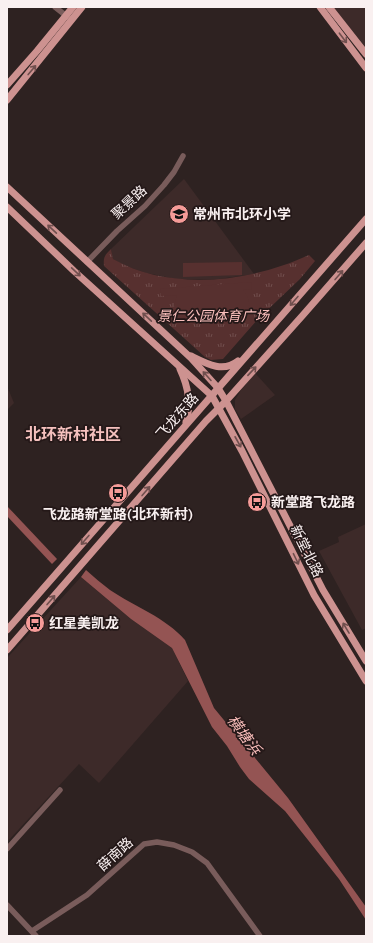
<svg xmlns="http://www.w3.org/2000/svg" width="373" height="943" viewBox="0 0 373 943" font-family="'Source Serif 4','Noto Sans SC',serif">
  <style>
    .built { fill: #3d2a29 }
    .park { fill: url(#park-tufts) }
    .pitch { fill: #57302f }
    .water { fill: #945453 }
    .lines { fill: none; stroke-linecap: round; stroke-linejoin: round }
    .minor { stroke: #795c5b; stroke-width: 5.5 }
    .major { stroke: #cd9290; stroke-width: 7 }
    .oneway { stroke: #704f4e }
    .labels { text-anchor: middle; stroke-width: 3.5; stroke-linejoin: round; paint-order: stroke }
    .street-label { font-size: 14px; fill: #f9f0f0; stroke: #241818 }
    .poi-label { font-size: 14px; font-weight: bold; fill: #f9f0f0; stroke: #241818; text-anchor: start }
    .park-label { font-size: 14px; font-style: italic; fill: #f9bebb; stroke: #241818 }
    .water-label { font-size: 15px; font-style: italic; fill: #f7bcb9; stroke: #241818 }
    .quarter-label { font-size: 16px; font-weight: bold; fill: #f5c1be; stroke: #241818 }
  </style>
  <defs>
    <pattern id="park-tufts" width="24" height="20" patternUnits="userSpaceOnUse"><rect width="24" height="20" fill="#57302f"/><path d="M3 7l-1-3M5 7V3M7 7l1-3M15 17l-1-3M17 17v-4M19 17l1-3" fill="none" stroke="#704e4d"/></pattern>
  </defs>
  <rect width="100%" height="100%" fill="#2e2221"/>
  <g class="built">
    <path d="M 333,7 L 366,7 L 366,48 Z"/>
    <path d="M 184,179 L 254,274 L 219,279 L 176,279 L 146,273 L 123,265 L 113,259 L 111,249 Z"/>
    <path d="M 255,373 L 275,395 L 241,419 L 235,409 L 235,400 L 241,390 Z"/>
    <path d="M 7,386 L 14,403 L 7,410 Z"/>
    <path d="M 366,524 L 366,628 L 362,630 L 319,551 L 339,542 L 338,537 Z"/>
    <path d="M 81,577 L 131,619 L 172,648 L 188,681 L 99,783 L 79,764 L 7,842 L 7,658 Z"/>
  </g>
  <path class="park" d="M 111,249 L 113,259 C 171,292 251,282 309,255 L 315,261 L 300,279 L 258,319 L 223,359 L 211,360 L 205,357 L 104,266 C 103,257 105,255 111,249 Z"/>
  <g class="pitch">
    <path d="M 242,262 L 242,275 L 183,277 L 183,263 Z"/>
    <path d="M 251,282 L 252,289 L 243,290 C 247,295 250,300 249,307 C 246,323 224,321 212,322 C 191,324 166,326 177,295 L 161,296 L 160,289 Z"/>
  </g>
  <g class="water">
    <path d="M 7,506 L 57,559 L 52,564 L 7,516 Z"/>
    <path d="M 86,570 C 94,577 102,584 110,590 C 135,607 165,617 185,640 L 214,708 L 288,798 L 366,907 L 366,920 L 339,879 L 285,811 L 249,779 L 240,767 L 227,746 L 212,727 L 172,648 L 131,619 L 81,577 Z"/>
  </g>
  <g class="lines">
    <g class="minor">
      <path d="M 55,7 L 69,18"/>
      <path d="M 87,262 L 117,231 L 145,206 L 164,185 L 174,172 L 183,156"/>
      <path d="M 7,849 L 60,790"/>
      <path d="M 7,905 L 36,936"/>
      <path d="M 32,931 L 87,895 L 144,844 L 157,842 L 174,845 L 192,852 L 207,863 L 260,936"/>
    </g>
    <g class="major">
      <path d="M 320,7 L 366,68"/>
      <path d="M 329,7 L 366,54"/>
      <path d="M 7,85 L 37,51 L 73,7"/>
      <path d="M 7,100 L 82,7"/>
      <path d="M 7,187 L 191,358 L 218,388 L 226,401 L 323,590 L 366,661"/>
      <path d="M 7,207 L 74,271 L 212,396 L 242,451 L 314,595 L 366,681"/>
      <path d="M 191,356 C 207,364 223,373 238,361"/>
      <path d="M 180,369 C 188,386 192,403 186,422"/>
      <path d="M 7,630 L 366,219"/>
      <path d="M 7,650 L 206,421 L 226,401 L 303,315 L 366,243"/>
    </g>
  </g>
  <defs><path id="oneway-shaft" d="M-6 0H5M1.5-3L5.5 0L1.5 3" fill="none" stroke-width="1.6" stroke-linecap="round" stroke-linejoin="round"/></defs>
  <g class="oneway">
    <use href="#oneway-shaft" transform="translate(343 38) rotate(53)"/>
    <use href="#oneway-shaft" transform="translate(32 70) rotate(-50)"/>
    <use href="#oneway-shaft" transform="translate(52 229) rotate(-137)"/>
    <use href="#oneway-shaft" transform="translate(76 272) rotate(43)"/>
    <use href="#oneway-shaft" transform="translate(339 275) rotate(-49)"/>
    <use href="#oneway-shaft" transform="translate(294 301) rotate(131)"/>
    <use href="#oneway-shaft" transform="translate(147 317) rotate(-137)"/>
    <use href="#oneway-shaft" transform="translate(252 371) rotate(-47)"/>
    <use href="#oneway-shaft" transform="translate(207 376) rotate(-132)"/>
    <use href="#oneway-shaft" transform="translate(238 442) rotate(61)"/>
    <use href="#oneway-shaft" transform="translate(146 491) rotate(-49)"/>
    <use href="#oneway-shaft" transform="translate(85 540) rotate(131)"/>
    <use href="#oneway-shaft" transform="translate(296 559) rotate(64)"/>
    <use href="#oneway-shaft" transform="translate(51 600) rotate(-49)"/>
    <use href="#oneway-shaft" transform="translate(346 628) rotate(-121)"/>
  </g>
  <defs>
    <g id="school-disc" transform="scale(1)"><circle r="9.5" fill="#f59b98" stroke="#241818"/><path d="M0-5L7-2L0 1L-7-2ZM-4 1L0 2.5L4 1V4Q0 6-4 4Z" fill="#111"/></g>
    <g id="bus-disc" transform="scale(1)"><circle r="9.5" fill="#f59b98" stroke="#241818"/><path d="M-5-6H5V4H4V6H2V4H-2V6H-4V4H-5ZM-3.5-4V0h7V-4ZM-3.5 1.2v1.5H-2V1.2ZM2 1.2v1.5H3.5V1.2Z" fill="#111"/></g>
  </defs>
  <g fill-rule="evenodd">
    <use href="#school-disc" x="179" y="214"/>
    <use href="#bus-disc" x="118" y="493"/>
    <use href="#bus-disc" x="257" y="502"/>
    <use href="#bus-disc" x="35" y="623"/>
  </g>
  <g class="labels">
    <g class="street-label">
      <text transform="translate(129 202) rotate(-43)" y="5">聚景路</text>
      <text transform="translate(177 416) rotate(-49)" y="5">飞龙东路</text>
      <text transform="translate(307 551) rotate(64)" y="5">新堂北路</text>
      <text transform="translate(115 854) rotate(-42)" y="5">薛南路</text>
    </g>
    <g class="poi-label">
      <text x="193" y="219">常州市北环小学</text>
      <text x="271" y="507">新堂路飞龙路</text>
      <text x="118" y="519" text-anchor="middle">飞龙路新堂路(北环新村)</text>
      <text x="49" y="628">红星美凯龙</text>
    </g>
    <g class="park-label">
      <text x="213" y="321">景仁公园体育广场</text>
    </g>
    <g class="water-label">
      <text transform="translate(244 735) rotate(53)" y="5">横塘浜</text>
    </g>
    <g class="quarter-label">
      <text x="73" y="440">北环新村社区</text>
    </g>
  </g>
  <rect width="373" height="943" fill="none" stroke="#f9f0f0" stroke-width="16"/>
</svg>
